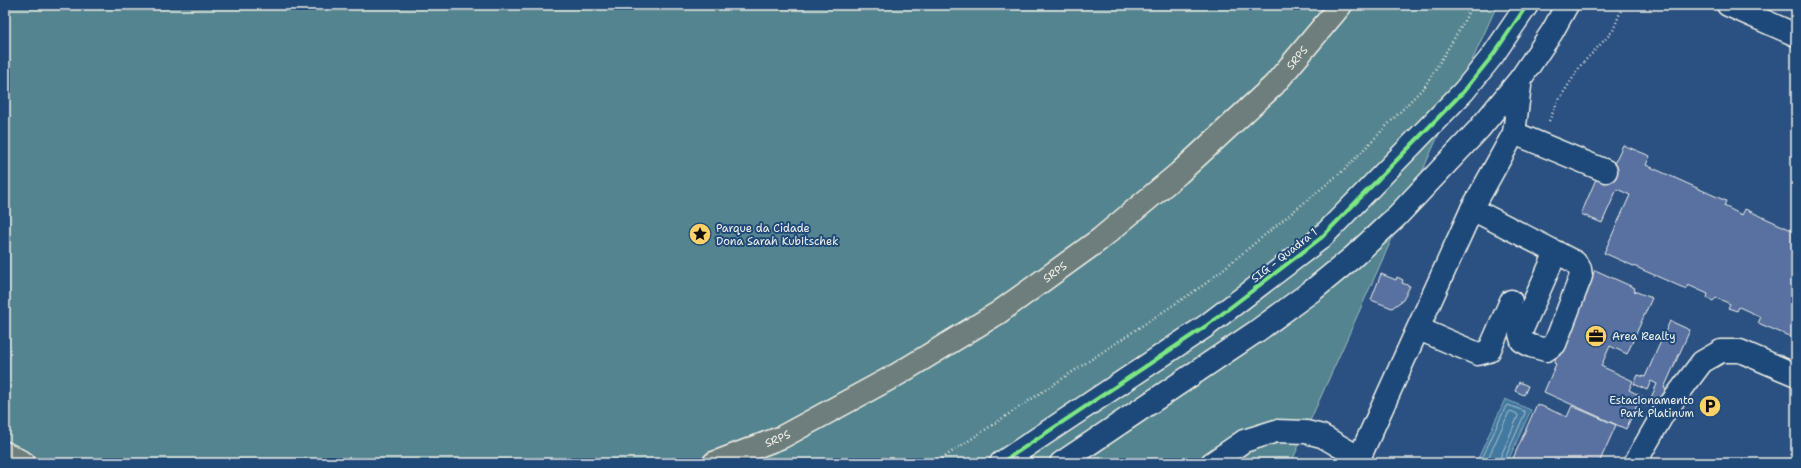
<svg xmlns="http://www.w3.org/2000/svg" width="1801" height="468" viewBox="0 0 1801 468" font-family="'Shantell Sans',sans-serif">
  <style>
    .green { fill: #52848f; stroke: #a3babc }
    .water { fill: #4379a0; stroke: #8aa9bd }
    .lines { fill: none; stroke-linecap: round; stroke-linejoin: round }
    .shore { stroke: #adc1cb; stroke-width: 1 }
    .building { fill: #5971a0; stroke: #f4f1e8 }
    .minor-casing { stroke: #f4f1e8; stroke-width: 25 }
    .major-casing { stroke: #f4f1e8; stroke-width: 25 }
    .path { stroke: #f4f1e8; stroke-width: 2.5; stroke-dasharray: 1 3; stroke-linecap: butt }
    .minor { stroke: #1f4a7a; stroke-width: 22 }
    .major { stroke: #6d7e7c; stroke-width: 22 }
    .cycleway-casing { stroke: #1f4a7a; stroke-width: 6 }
    .cycleway { stroke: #7ce984; stroke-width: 4 }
    .labels { text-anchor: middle; stroke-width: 4; stroke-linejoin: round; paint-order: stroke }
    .street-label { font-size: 11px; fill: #f4f1e8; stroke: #1f4a7a }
    .poi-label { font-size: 11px; fill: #f4f1e8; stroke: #1f4a7a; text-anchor: start }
  </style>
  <rect width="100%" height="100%" fill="#2a5181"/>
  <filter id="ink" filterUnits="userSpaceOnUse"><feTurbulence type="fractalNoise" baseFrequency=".025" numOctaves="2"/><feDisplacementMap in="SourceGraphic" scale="8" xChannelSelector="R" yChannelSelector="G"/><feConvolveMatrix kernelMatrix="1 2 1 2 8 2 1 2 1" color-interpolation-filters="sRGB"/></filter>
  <g filter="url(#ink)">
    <path class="green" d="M 5,5 L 1497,5 L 1291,463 L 5,463 Z"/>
    <path class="water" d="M 1505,399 L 1531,410 L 1507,463 L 1476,463 Z"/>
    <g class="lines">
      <g class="shore">
        <path d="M 1480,463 L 1506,406 L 1508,405 L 1524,411 L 1525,413 L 1503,463"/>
        <path d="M 1486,463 L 1509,412 L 1511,411 L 1517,414 L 1518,416 L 1498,463"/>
      </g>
    </g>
    <g class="building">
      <path d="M 1623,145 L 1650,156 L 1646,165 L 1726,201 L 1724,206 L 1742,215 L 1745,209 L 1796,232 L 1796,339 L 1758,323 L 1761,317 L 1739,307 L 1737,311 L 1728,308 L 1730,304 L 1726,302 L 1716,298 L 1713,301 L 1707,298 L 1708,294 L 1688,285 L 1686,289 L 1604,253 L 1630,195 L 1617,189 L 1602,223 L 1581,214 L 1596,179 L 1605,183 Z"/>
      <path d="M 1595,270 L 1635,288 L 1634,291 L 1652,298 L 1627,354 L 1610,346 L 1601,366 L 1633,381 L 1629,390 L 1649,400 L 1646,406 L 1638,403 L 1626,429 L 1544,392 L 1556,364 L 1554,363 Z"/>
      <path d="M 1381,274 L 1396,280 L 1397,277 L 1403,280 L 1402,283 L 1410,286 L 1403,300 L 1392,308 L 1371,300 Z"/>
      <path d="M 1670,321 L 1690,330 L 1664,388 L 1672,392 L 1665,407 L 1650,400 L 1657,384 L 1651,381 L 1647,390 L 1634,384 L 1638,375 L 1645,377 Z"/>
      <path d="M 1519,382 L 1528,386 L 1524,395 L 1515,391 Z"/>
      <path d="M 1537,404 L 1567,417 L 1572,406 L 1616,425 L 1599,463 L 1511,463 Z"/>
    </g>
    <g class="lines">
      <g class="minor-casing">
        <g id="minor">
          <path d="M 1728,5 L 1796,35"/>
          <path d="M 1514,133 L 1606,171"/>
          <path d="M 1472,209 L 1575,262 L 1580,269 L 1581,276 L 1555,344 L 1546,350 L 1531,346 L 1522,341 L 1520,334 L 1556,252"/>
          <path d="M 1419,329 L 1478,354 L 1489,351 L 1511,301"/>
          <path d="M 1001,463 L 1206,326 L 1321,238 L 1464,91 L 1493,55 L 1527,5"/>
          <path d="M 1061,463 L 1257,331 L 1313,290 L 1353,257 L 1397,216 L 1479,129 L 1521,78 L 1552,32 L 1567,5"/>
          <path d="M 1212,463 L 1244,441 L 1276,431 L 1306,432 L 1322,436 L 1360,458"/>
          <path d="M 1357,463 L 1472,209 L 1514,133 L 1521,78"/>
          <path d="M 1635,463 L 1663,414 L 1702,362 L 1721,351 L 1740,351 L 1796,375"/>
        </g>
      </g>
      <g class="major-casing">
        <g id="major">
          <path d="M 5,453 L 24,463"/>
          <path id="s1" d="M 714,463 L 782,437 L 898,374 L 998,313 L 1099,240 L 1179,173 L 1274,85 L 1341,5"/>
        </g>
      </g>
      <g class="path">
        <path d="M 1549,121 L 1557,103 L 1581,65 L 1613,31 L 1623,5"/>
        <path d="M 935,463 L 1205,284 L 1344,170 L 1425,86 L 1460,29 L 1472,5"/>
        <path d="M 1294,463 L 1297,456"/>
      </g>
      <use href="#minor" class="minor"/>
      <use href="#major" class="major"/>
      <g class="cycleway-casing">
        <path id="cycleway" d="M 1001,463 L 1206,326 L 1321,238 L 1464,91 L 1493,55 L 1527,5"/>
      </g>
      <use href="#cycleway" class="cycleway"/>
    </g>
  </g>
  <defs>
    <g id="sight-disc" transform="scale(1.15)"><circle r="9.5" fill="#ffd166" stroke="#1f4a7a"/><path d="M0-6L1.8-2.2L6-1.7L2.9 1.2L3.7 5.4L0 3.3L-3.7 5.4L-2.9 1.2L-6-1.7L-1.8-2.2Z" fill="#111"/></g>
    <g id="office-disc" transform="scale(1.15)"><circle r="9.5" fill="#ffd166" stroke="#1f4a7a"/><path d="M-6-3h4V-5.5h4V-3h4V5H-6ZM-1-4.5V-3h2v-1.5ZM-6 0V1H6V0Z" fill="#111"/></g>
    <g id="parking-disc" transform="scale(1.15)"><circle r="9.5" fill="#ffd166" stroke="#1f4a7a"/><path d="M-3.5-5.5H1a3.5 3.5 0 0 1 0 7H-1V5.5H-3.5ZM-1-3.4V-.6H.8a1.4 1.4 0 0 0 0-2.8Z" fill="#111"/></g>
  </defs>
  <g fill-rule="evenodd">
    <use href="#sight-disc" x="700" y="234"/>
    <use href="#office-disc" x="1596" y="336"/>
    <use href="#parking-disc" x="1710" y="406"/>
  </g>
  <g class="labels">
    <g class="street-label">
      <text dy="4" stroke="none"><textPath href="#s1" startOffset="716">SRPS</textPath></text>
      <text transform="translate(1284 255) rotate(-38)" y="4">SIG - Quadra 1</text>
      <text dy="4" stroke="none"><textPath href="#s1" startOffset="392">SRPS</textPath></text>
      <text dy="4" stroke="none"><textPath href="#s1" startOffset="68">SRPS</textPath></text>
    </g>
    <g class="poi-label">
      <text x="716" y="232">Parque da Cidade<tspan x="716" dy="13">Dona Sarah Kubitschek</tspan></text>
      <text x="1612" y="340">Area Realty</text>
      <text x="1694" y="404" text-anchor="end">Estacionamento<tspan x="1694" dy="13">Park Platinum</tspan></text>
    </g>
  </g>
  <rect width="1801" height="468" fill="none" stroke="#1f4a7a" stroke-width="20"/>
  <rect x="10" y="10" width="1781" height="448" fill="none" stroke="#f4f1e8" stroke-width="1.5" filter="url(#ink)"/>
</svg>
